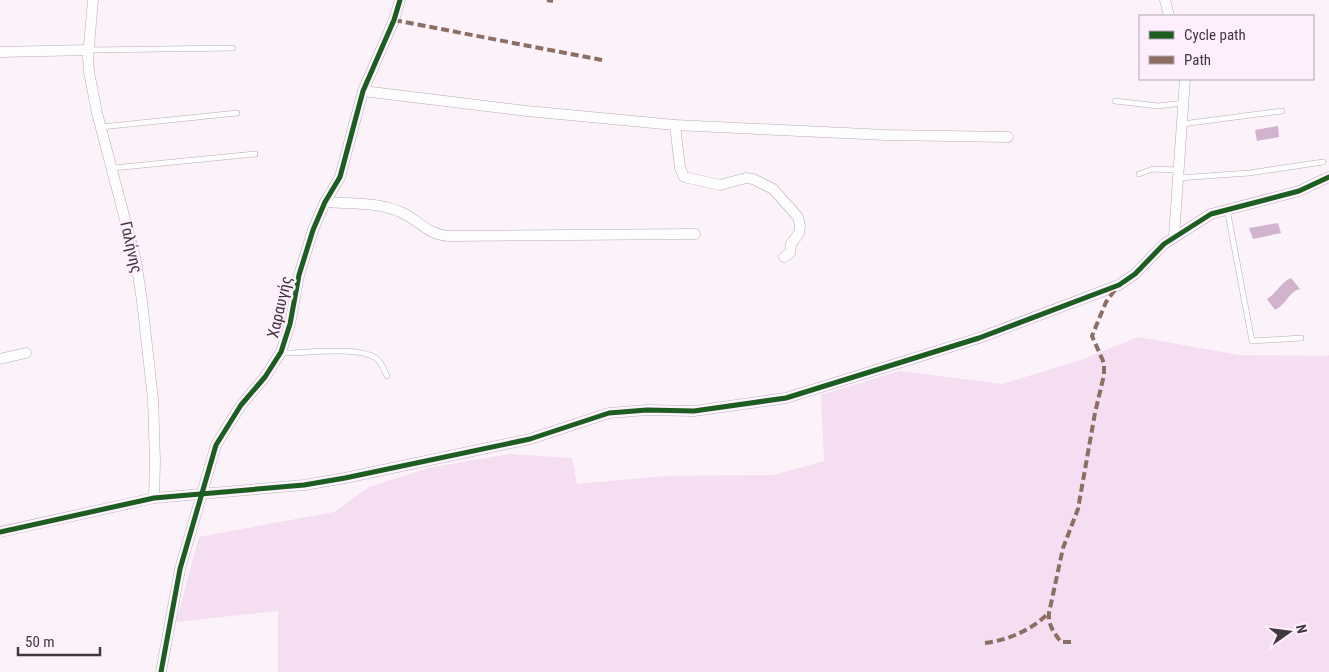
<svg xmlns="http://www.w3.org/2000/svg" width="1329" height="672" viewBox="0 0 1329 672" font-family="'Roboto Condensed',sans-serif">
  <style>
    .green { fill: #f5ddf2 }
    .water { fill: #d1b3cd }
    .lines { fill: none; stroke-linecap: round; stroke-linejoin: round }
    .lane-casing { stroke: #b5aeb4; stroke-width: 6 }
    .street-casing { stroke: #b5aeb4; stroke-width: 11 }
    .lane { stroke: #fefdfe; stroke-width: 5 }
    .street { stroke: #fefdfe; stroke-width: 10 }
    .quiet { stroke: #8d6e63; stroke-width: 4; stroke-dasharray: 8 4; stroke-linecap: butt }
    .cycleway-casing { stroke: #ffeefd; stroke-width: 8 }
    .cycleway { stroke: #1b5e20; stroke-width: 5 }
    .labels { text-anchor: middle; stroke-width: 5; stroke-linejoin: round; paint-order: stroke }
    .street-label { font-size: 16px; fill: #40383f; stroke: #ffeefd }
  </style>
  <rect width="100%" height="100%" fill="#fbf2fa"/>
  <path class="green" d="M 1138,337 L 1239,355 L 1322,356 L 1329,355 L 1329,672 L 278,672 L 278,611 L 176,622 L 199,537 L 334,512 L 369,487 L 428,468 L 510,454 L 572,458 L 577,484 L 666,476 L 774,475 L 824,461 L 821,395 L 899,371 L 1002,384 L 1078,361 Z"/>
  <g class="water">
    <path d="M 1278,126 L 1279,137 L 1257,141 L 1255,130 Z"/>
    <path d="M 1278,223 L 1281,233 L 1253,239 L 1249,228 Z"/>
    <path d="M 1291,278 L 1300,289 C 1288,292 1287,304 1275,310 L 1267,299 C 1276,294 1281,282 1291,278 Z"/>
  </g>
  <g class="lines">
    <g class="lane-casing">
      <g id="lane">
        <path d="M 89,50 L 233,48"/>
        <path d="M 1115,101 L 1158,106 L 1183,103"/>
        <path d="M 1182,124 L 1282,111"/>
        <path d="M 101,127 L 237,113"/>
        <path d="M 113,168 L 255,154"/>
        <path d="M 1139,174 L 1153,169 L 1178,170"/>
        <path d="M 1178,178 L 1249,173 L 1323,162"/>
        <path d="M 1227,209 L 1252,341 L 1301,338"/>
        <path d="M 280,353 C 303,354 359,345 377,359 C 382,363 384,370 387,376"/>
      </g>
    </g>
    <g class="street-casing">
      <g id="street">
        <path d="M 93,0 L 88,57 L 89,72 L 97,113 L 136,261 L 142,301 L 153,399 L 155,461 L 154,498"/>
        <path d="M 1165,0 L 1169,16"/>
        <path d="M 0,52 L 89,50"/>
        <path d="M 363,91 L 527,111 L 675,125 L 886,135 L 1008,137"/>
        <path d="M 675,125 L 680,168 L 684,177 L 720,185 L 746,178 L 753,179 L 773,189 L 798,217 L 800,226 L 799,233 L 791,244 L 790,253 L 784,257"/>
        <path d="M 325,202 C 349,204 375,202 398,211 C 418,218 425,234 448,236 L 695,234"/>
        <path d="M 1174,236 L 1185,79"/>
        <path d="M 0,359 L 26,353"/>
        <path d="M 0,532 L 154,498 L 304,485 L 345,478 L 530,439 L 609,413 L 647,410 L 694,411 L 786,398 L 979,338 L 1119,285 L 1135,274 L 1164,244 L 1211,214 L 1299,191 L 1329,177"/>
        <path d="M 161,672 L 180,569 L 216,445 L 241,405 L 265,377 L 281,352 L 290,324 L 299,275 L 313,230 L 325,202 L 340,177 L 363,91 L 394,20 L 400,0"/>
      </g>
    </g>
    <use href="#lane" class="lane"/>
    <use href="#street" class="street"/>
    <g class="quiet">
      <path d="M 547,0 L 553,1"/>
      <path d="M 394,20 L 602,60"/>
      <path d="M 1071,642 L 1061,642 C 1054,633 1048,625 1049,613 L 1063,548 L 1078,509 L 1095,413 L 1104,375 L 1104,363 L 1092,336 L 1106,302 L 1117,287"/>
      <path d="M 985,643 C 1009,640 1031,630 1049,613"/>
    </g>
    <g class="cycleway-casing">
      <g id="cycleway">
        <path d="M 0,532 L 154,498 L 304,485 L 345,478 L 530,439 L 609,413 L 647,410 L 694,411 L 786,398 L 979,338 L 1119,285 L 1135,274 L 1164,244 L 1211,214 L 1299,191 L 1329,177"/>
        <path d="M 161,672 L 180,569 L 216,445 L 241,405 L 265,377 L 281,352 L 290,324 L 299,275 L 313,230 L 325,202 L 340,177 L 363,91 L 394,20 L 400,0"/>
      </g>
    </g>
    <use href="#cycleway" class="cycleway"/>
  </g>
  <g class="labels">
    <g class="street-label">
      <text transform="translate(132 247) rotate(77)" y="6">Γαλήνης</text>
      <text transform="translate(279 307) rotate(-77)" y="6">Χαραυγής</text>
    </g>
  </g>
  <rect x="1139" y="15" width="175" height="65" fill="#ffeefd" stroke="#b3a5b1"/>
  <rect x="1149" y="31" width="25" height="8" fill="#1b5e20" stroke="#b3a5b1"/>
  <text x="1184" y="40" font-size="15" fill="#40383f">Cycle path</text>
  <rect x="1149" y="56" width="25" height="8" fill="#8d6e63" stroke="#b3a5b1"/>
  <text x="1184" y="65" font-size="15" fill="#40383f">Path</text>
  <g transform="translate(1289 632) rotate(76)" stroke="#ffeefd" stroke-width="4" paint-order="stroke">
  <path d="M0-4L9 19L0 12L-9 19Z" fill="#40383f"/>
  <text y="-8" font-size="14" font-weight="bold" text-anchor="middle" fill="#40383f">N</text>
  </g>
  <path d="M18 647v8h82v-8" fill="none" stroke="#40383f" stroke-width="2.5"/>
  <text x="25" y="647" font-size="15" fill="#40383f" stroke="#ffeefd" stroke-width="4" paint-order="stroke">50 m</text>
</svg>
